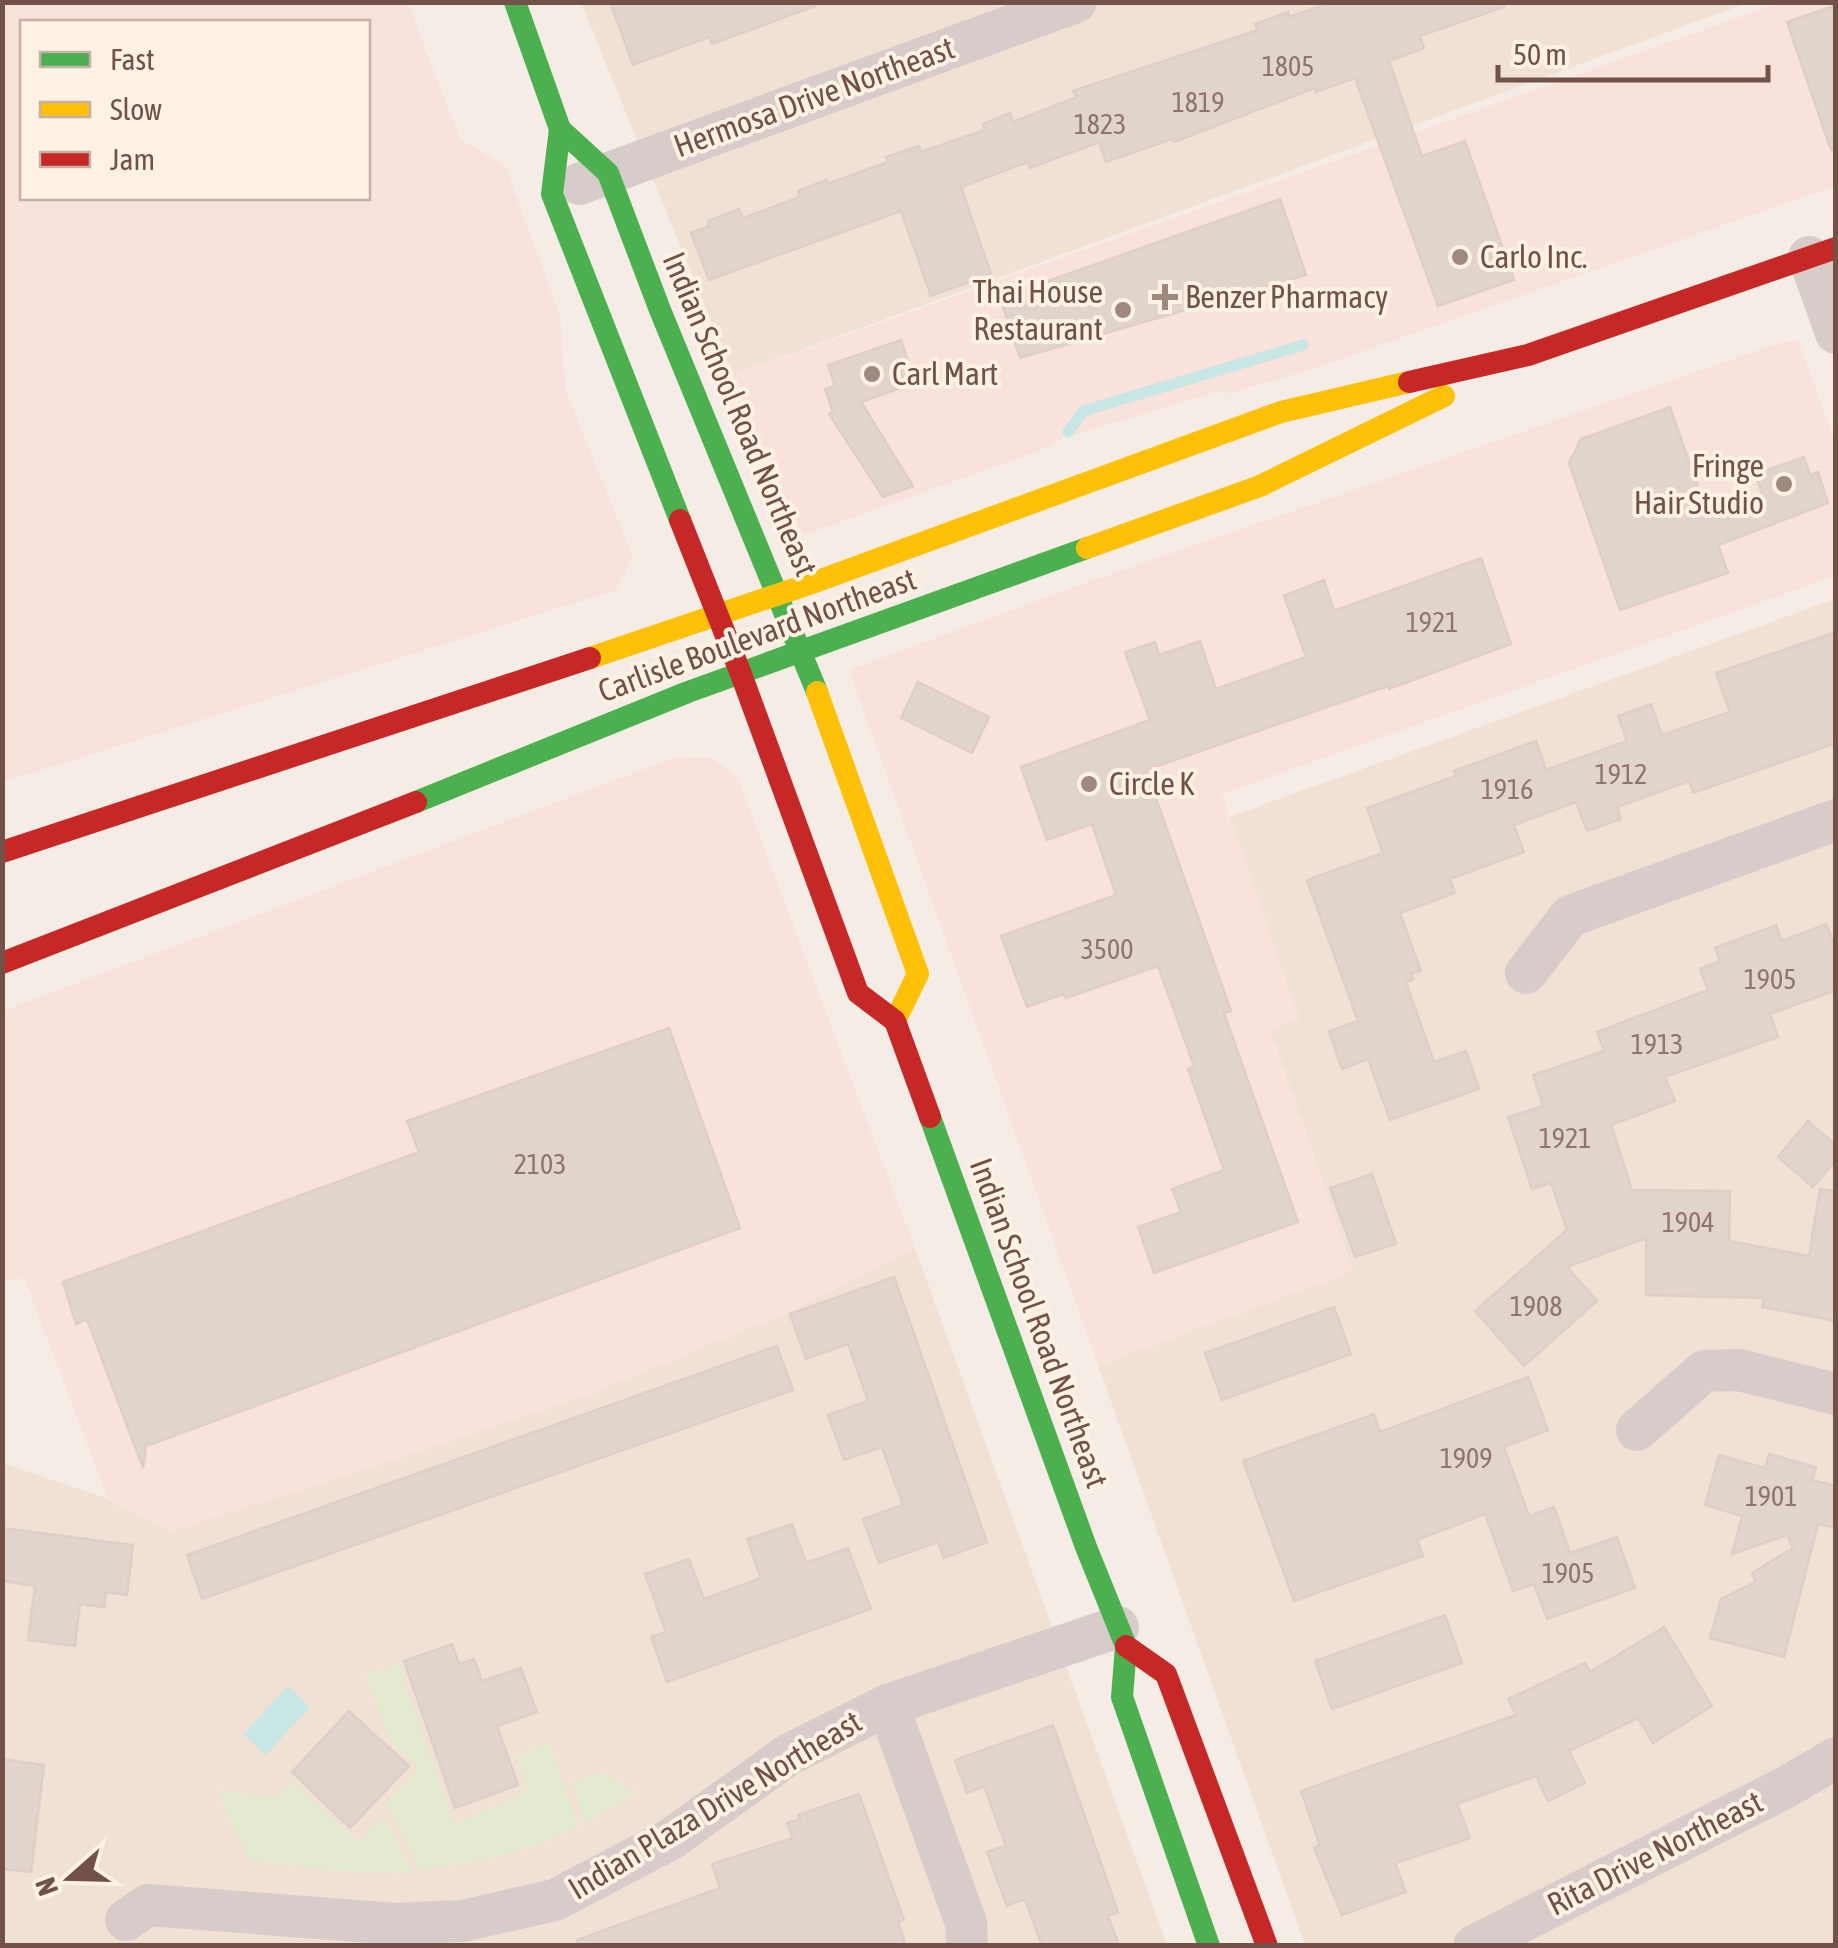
<svg xmlns="http://www.w3.org/2000/svg" width="1838" height="1948" viewBox="0 0 1838 1948" font-family="'Asap Condensed',sans-serif">
  <style>
    .residential { fill: #f1e1d5 }
    .commercial { fill: #f9e2db; fill-rule: evenodd }
    .green { fill: #e3ead0 }
    .water { fill: #c8e6e4 }
    .lines { fill: none; stroke-linecap: round; stroke-linejoin: round }
    .stream { stroke: #c8e6e4; stroke-width: 11 }
    .building { fill: #e1d4cd; stroke: #ddcfc8; stroke-width: 2.5 }
    .street { stroke: #d7ccc9; stroke-width: 42 }
    .fast { stroke: #4caf50; stroke-width: 22 }
    .slow { stroke: #ffc107; stroke-width: 22 }
    .jam { stroke: #c62828; stroke-width: 22 }
    .poi-dot { fill: #9f887f; stroke: #fff1e4; stroke-width: 4 }
    .labels { text-anchor: middle; stroke-width: 8; stroke-linejoin: round; paint-order: stroke }
    .number-label { font-size: 28px; fill: #8f746c }
    .street-label { font-size: 32px; fill: #715148; stroke: #fff1e4 }
    .poi-label { font-size: 32px; fill: #715148; stroke: #fff1e4; text-anchor: start }
  </style>
  <rect width="100%" height="100%" fill="#f5ede5"/>
  <g class="residential">
    <path d="M 581,3 L 1747,3 L 733,375 Z"/>
    <path d="M 1835,599 L 1835,1945 L 1305,1945 L 1098,1365 L 1353,1271 L 1270,1029 L 1299,1018 L 1229,817 Z"/>
    <path d="M 915,1248 L 1167,1945 L 3,1946 L 3,1463 L 108,1499 L 174,1531 L 784,1314 Z"/>
  </g>
  <g class="commercial">
    <path d="M 2,3 L 408,3 L 460,139 L 505,165 L 560,316 L 565,389 L 633,557 L 616,590 L 3,782 ZM 368,22 L 368,198 L 22,198 L 22,22 Z"/>
    <path d="M 1779,3 L 1835,3 L 1835,186 L 1312,369 L 1231,393 L 1216,392 L 1063,438 L 1052,446 L 815,531 L 804,534 L 791,524 L 733,375 Z"/>
    <path d="M 1798,340 L 1835,441 L 1835,576 L 1222,794 L 1299,1019 L 1270,1030 L 1353,1271 L 1098,1365 L 849,670 L 1088,582 L 1782,342 Z"/>
    <path d="M 711,757 L 738,778 L 915,1248 L 784,1314 L 585,1396 L 174,1531 L 108,1499 L 24,1278 L 3,1283 L 3,1011 L 674,758 Z"/>
  </g>
  <g class="green">
    <path d="M 398,1664 L 454,1825 L 528,1791 L 516,1757 L 549,1744 L 578,1826 C 529,1853 474,1863 419,1870 L 386,1804 L 419,1768 L 391,1742 L 366,1675 Z"/>
    <path d="M 600,1772 L 637,1793 L 585,1823 L 571,1783 Z"/>
    <path d="M 292,1781 L 358,1842 L 384,1815 L 413,1873 L 338,1871 L 249,1860 L 217,1790 L 277,1798 Z"/>
  </g>
  <path class="water" d="M 288,1686 L 310,1707 L 266,1755 L 243,1734 Z"/>
  <g class="lines">
    <path class="stream" d="M 1068,432 L 1083,411 L 1303,345"/>
  </g>
  <g class="building">
    <path d="M 610,2 L 814,2 L 815,6 L 712,44 L 709,37 L 633,65 Z"/>
    <path d="M 1332,2 L 1503,2 L 1504,7 L 1420,36 L 1424,48 L 1389,61 L 1422,156 L 1465,141 L 1514,280 L 1438,306 L 1355,78 L 1316,92 L 1315,88 L 1174,142 L 1172,139 L 1106,162 L 1099,142 L 1030,168 L 1028,162 L 961,187 L 991,274 L 931,296 L 901,211 L 709,280 L 691,233 L 709,226 L 708,221 L 739,209 L 743,218 L 800,197 L 798,191 L 826,180 L 827,184 L 888,162 L 886,157 L 919,146 L 921,152 L 985,130 L 983,124 L 1010,113 L 1013,122 L 1077,97 L 1073,91 L 1258,30 L 1255,24 L 1288,12 L 1289,17 Z"/>
    <path d="M 1836,5 L 1836,149 L 1831,150 L 1787,22 Z"/>
    <path d="M 1280,199 L 1306,275 L 1020,358 L 1000,298 Z"/>
    <path d="M 901,340 L 915,383 L 861,402 L 913,486 L 883,497 L 829,414 L 833,412 L 825,389 L 835,386 L 828,365 Z"/>
    <path d="M 1670,407 L 1707,513 L 1762,493 L 1755,474 L 1804,457 L 1810,475 L 1818,472 L 1828,503 L 1718,545 L 1728,573 L 1620,610 L 1569,463 L 1581,439 Z"/>
    <path d="M 1481,558 L 1511,644 L 1389,689 L 1388,686 L 1146,770 L 1231,1011 L 1224,1013 L 1298,1222 L 1154,1273 L 1138,1227 L 1181,1212 L 1172,1189 L 1224,1170 L 1188,1069 L 1194,1066 L 1158,966 L 1066,998 L 1063,994 L 1027,1007 L 1001,936 L 1116,895 L 1092,824 L 1047,840 L 1021,767 L 1150,720 L 1125,652 L 1155,642 L 1159,655 L 1200,641 L 1216,689 L 1306,657 L 1284,596 L 1324,580 L 1334,611 Z"/>
    <path d="M 1836,632 L 1836,743 L 1693,793 L 1689,781 L 1617,807 L 1621,819 L 1587,831 L 1576,802 L 1514,825 L 1524,852 L 1450,879 L 1455,893 L 1400,913 L 1421,971 L 1411,974 L 1413,979 L 1406,982 L 1434,1062 L 1466,1051 L 1479,1089 L 1390,1120 L 1368,1059 L 1342,1069 L 1329,1031 L 1358,1021 L 1307,880 L 1383,853 L 1367,808 L 1456,776 L 1454,771 L 1536,741 L 1546,770 L 1627,741 L 1618,716 L 1651,704 L 1662,735 L 1730,712 L 1716,673 Z"/>
    <path d="M 918,682 L 989,717 L 972,753 L 901,718 Z"/>
    <path d="M 1826,924 L 1836,949 L 1836,990 L 1770,1014 L 1778,1037 L 1665,1077 L 1675,1101 L 1611,1125 L 1632,1190 L 1730,1191 L 1729,1241 L 1809,1256 L 1820,1189 L 1836,1191 L 1836,1321 L 1762,1307 L 1764,1298 L 1646,1295 L 1646,1238 L 1567,1267 L 1597,1301 L 1524,1366 L 1475,1311 L 1567,1230 L 1551,1183 L 1532,1189 L 1508,1117 L 1543,1106 L 1533,1075 L 1604,1051 L 1597,1032 L 1708,990 L 1700,969 L 1720,961 L 1715,948 L 1776,925 L 1782,941 Z"/>
    <path d="M 669,1028 L 740,1228 L 149,1445 L 147,1439 L 143,1468 L 87,1319 L 76,1324 L 63,1282 L 419,1152 L 407,1121 Z"/>
    <path d="M 1808,1121 L 1836,1145 L 1836,1160 L 1813,1187 L 1778,1157 Z"/>
    <path d="M 1372,1174 L 1396,1244 L 1355,1257 L 1330,1188 Z"/>
    <path d="M 894,1277 L 987,1542 L 944,1558 L 938,1542 L 879,1563 L 863,1519 L 903,1505 L 882,1447 L 844,1460 L 828,1415 L 868,1401 L 848,1344 L 806,1359 L 790,1314 Z"/>
    <path d="M 1334,1307 L 1351,1354 L 1222,1400 L 1205,1353 Z"/>
    <path d="M 777,1346 L 793,1390 L 202,1599 L 187,1555 Z"/>
    <path d="M 1528,1377 L 1548,1430 L 1504,1447 L 1529,1516 L 1554,1507 L 1570,1553 L 1617,1537 L 1635,1588 L 1547,1619 L 1534,1584 L 1513,1591 L 1485,1514 L 1417,1540 L 1423,1556 L 1294,1601 L 1243,1461 L 1374,1414 L 1380,1432 Z"/>
    <path d="M 1769,1454 L 1816,1467 L 1812,1480 L 1836,1486 L 1836,1528 L 1818,1524 L 1784,1657 L 1710,1638 L 1721,1599 L 1755,1582 L 1752,1573 L 1793,1548 L 1787,1535 L 1732,1554 L 1742,1516 L 1705,1505 L 1719,1455 L 1765,1468 Z"/>
    <path d="M 792,1524 L 806,1563 L 848,1548 L 871,1609 L 667,1682 L 651,1637 L 666,1632 L 645,1574 L 689,1559 L 704,1599 L 761,1578 L 747,1539 Z"/>
    <path d="M 2,1528 L 133,1545 L 127,1595 L 106,1592 L 104,1607 L 80,1604 L 75,1646 L 28,1640 L 35,1586 L 2,1581 Z"/>
    <path d="M 1445,1615 L 1462,1663 L 1332,1709 L 1315,1661 Z"/>
    <path d="M 1664,1627 L 1712,1706 L 1653,1743 L 1638,1718 L 1569,1751 L 1585,1783 L 1548,1801 L 1536,1776 L 1457,1804 L 1470,1838 L 1395,1863 L 1406,1892 L 1342,1915 L 1314,1848 L 1320,1845 L 1301,1791 L 1516,1715 L 1508,1699 L 1585,1663 L 1590,1672 Z"/>
    <path d="M 452,1644 L 459,1664 L 474,1659 L 482,1681 L 521,1668 L 537,1712 L 497,1726 L 518,1785 L 455,1808 L 404,1661 Z"/>
    <path d="M 349,1711 L 409,1766 L 350,1828 L 292,1772 Z"/>
    <path d="M 1053,1725 L 1118,1912 L 1108,1916 L 1119,1946 L 1042,1946 L 1025,1899 L 1007,1906 L 987,1852 L 1006,1846 L 984,1786 L 967,1793 L 955,1760 Z"/>
    <path d="M 2,1759 L 44,1765 L 31,1872 L 2,1869 Z"/>
    <path d="M 859,1794 L 904,1920 L 898,1922 L 906,1946 L 578,1946 L 577,1940 L 720,1888 L 712,1864 L 793,1838 L 787,1823 L 800,1819 L 798,1815 Z"/>
  </g>
  <g class="lines">
    <g class="street">
      <path d="M 579,184 L 1076,2"/>
      <path d="M 1809,257 L 1836,333"/>
      <path d="M 1526,973 L 1570,916 L 1836,820"/>
      <path d="M 1637,1430 L 1704,1371 L 1739,1370 L 1836,1394"/>
      <path d="M 888,1705 L 966,1923 L 967,1946"/>
      <path d="M 126,1920 L 148,1905 L 396,1924 L 462,1921 L 555,1900 L 671,1839 L 788,1755 L 888,1705 L 1118,1627"/>
      <path d="M 1474,1946 L 1788,1786 L 1836,1758"/>
    </g>
    <g class="fast">
      <path d="M 515,2 L 560,129 L 552,194 L 680,520"/>
      <path d="M 560,129 L 608,173 L 660,310 L 817,692"/>
      <path d="M 416,802 L 688,692 L 1087,548"/>
      <path d="M 930,1117 L 1086,1547 L 1126,1646 L 1122,1697 L 1209,1946"/>
    </g>
    <g class="slow">
      <path d="M 1087,548 L 1260,486 L 1444,396"/>
      <path d="M 590,658 L 815,582 L 1281,412 L 1409,382"/>
      <path d="M 817,692 L 918,974 L 895,1021"/>
    </g>
    <g class="jam">
      <path d="M 1409,382 L 1528,355 L 1836,248"/>
      <path d="M 680,520 L 741,674 L 858,993 L 895,1021 L 930,1117"/>
      <path d="M 2,852 L 590,658"/>
      <path d="M 2,963 L 416,802"/>
      <path d="M 1126,1646 L 1166,1674 L 1267,1946"/>
    </g>
  </g>
  <g class="poi-dot">
    <circle cx="1460" cy="257" r="10"/>
    <path d="M1160 282h10v10h10v10h-10v10h-10v-10h-10v-10h10z"/>
    <circle cx="1123" cy="310" r="10"/>
    <circle cx="872" cy="374" r="10"/>
    <circle cx="1784" cy="484" r="10"/>
    <circle cx="1089" cy="784" r="10"/>
  </g>
  <g class="labels">
    <g class="number-label">
      <text x="1288" y="76">1805</text>
      <text x="1198" y="112">1819</text>
      <text x="1100" y="134">1823</text>
      <text x="1432" y="632">1921</text>
      <text x="1621" y="784">1912</text>
      <text x="1507" y="799">1916</text>
      <text x="1107" y="959">3500</text>
      <text x="1770" y="989">1905</text>
      <text x="1657" y="1054">1913</text>
      <text x="1565" y="1148">1921</text>
      <text x="540" y="1174">2103</text>
      <text x="1688" y="1232">1904</text>
      <text x="1536" y="1316">1908</text>
      <text x="1466" y="1468">1909</text>
      <text x="1771" y="1506">1901</text>
      <text x="1568" y="1583">1905</text>
    </g>
    <g class="street-label">
      <text transform="translate(814 97) rotate(-20)" y="11">Hermosa Drive Northeast</text>
      <text transform="translate(740 414) rotate(67)" y="11">Indian School Road Northeast</text>
      <text transform="translate(757 635) rotate(-20)" y="11">Carlisle Boulevard Northeast</text>
      <text transform="translate(1039 1323) rotate(70)" y="11">Indian School Road Northeast</text>
      <text transform="translate(715 1805) rotate(-31)" y="11">Indian Plaza Drive Northeast</text>
      <text transform="translate(1655 1853) rotate(-27)" y="11">Rita Drive Northeast</text>
    </g>
    <g class="poi-label">
      <text x="1480" y="268">Carlo Inc.</text>
      <text x="1103" y="303" text-anchor="end">Thai House<tspan x="1103" dy="37">Restaurant</tspan></text>
      <text x="1185" y="308">Benzer Pharmacy</text>
      <text x="892" y="385">Carl Mart</text>
      <text x="1764" y="477" text-anchor="end">Fringe<tspan x="1764" dy="37">Hair Studio</tspan></text>
      <text x="1109" y="795">Circle K</text>
    </g>
  </g>
  <rect width="1838" height="1948" fill="none" stroke="#715148" stroke-width="10"/>
  <rect x="20" y="20" width="350" height="180" fill="#fff1e4" stroke="#c6b1a6" stroke-width="2.5"/>
  <rect x="40" y="52" width="50" height="15" fill="#4caf50" stroke="#c6b1a6" stroke-width="2.5"/>
  <text x="110" y="70" font-size="30" fill="#715148">Fast</text>
  <rect x="40" y="102" width="50" height="15" fill="#ffc107" stroke="#c6b1a6" stroke-width="2.5"/>
  <text x="110" y="120" font-size="30" fill="#715148">Slow</text>
  <rect x="40" y="152" width="50" height="15" fill="#c62828" stroke="#c6b1a6" stroke-width="2.5"/>
  <text x="110" y="170" font-size="30" fill="#715148">Jam</text>
  <g transform="translate(70 1878) rotate(250)" stroke="#fff1e4" stroke-width="8" paint-order="stroke">
  <path d="M0-8L18 38L0 25L-18 38Z" fill="#715148"/>
  <text y="-15" font-size="28" font-weight="bold" text-anchor="middle" fill="#715148">N</text>
  </g>
  <path d="M1498 65v15h270v-15" fill="none" stroke="#715148" stroke-width="5"/>
  <text x="1513" y="65" font-size="30" fill="#715148" stroke="#fff1e4" stroke-width="8" paint-order="stroke">50 m</text>
</svg>
